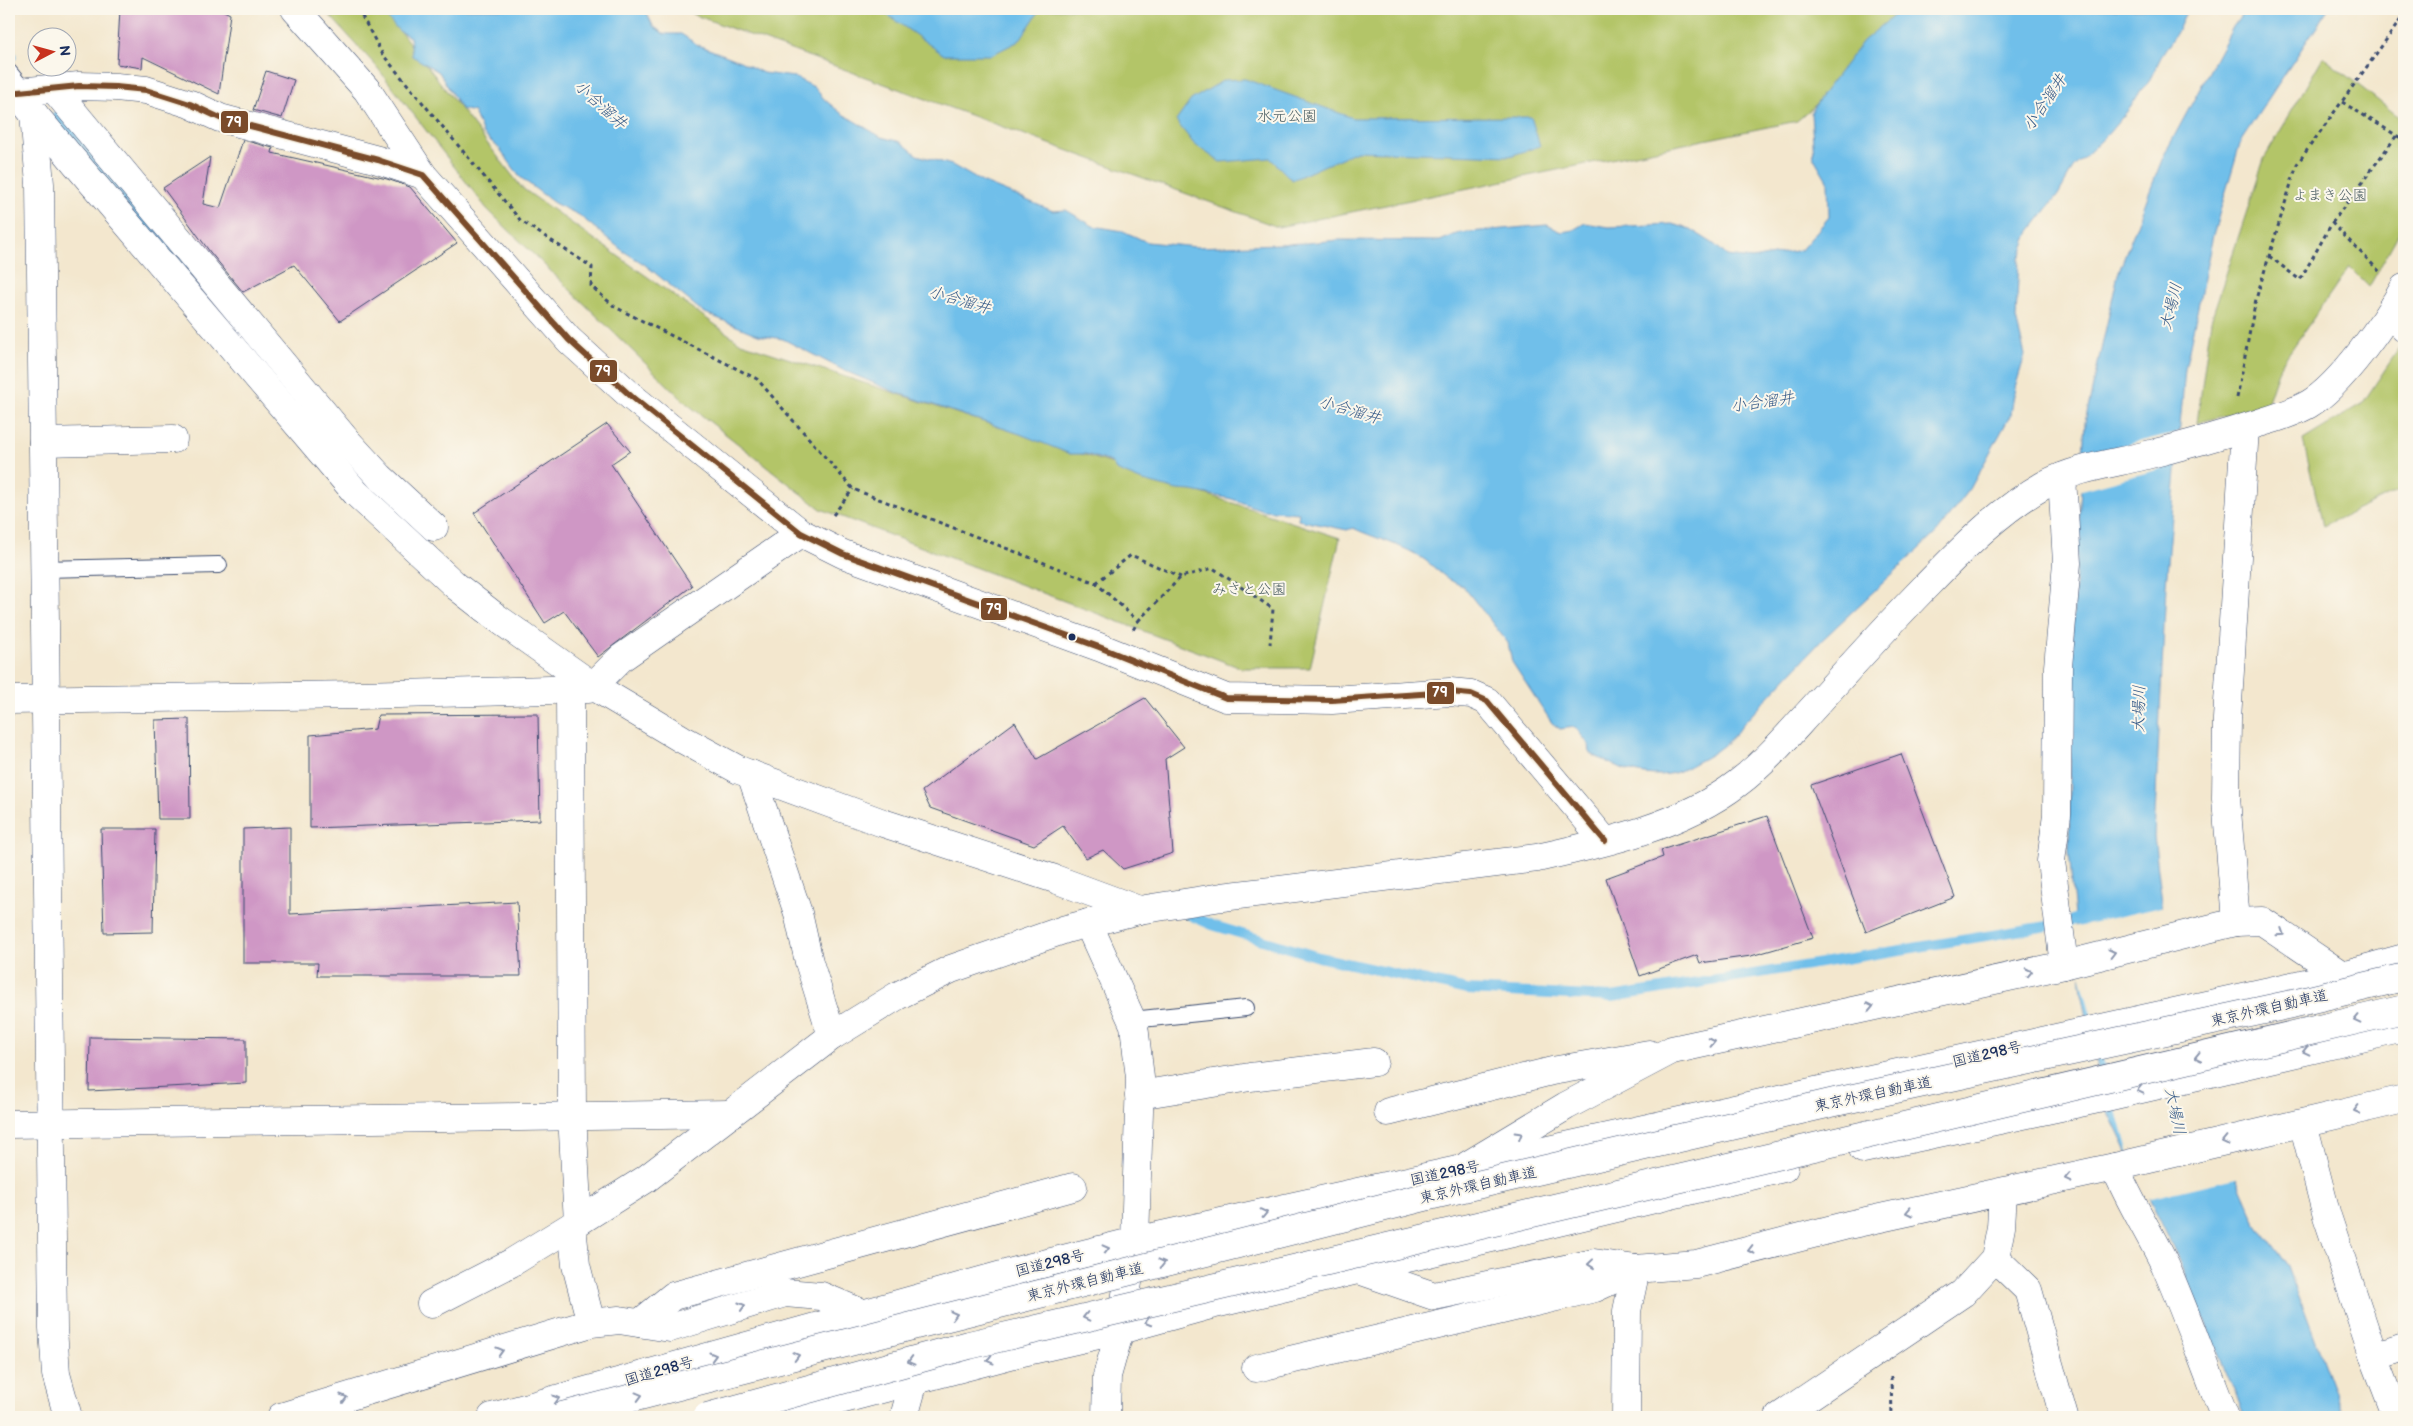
<svg xmlns="http://www.w3.org/2000/svg" width="2413" height="1426" viewBox="0 0 2413 1426" font-family="'Balsamiq Sans','Klee One',sans-serif">
  <style>
    .green { fill: #b3c568; stroke: #677a63 }
    .water { fill: #70bfea; stroke: #4677a4 }
    .pier { fill: #f3e7ce }
    .lines { fill: none; stroke-linecap: round; stroke-linejoin: round }
    .stream { stroke: #70bfea; stroke-width: 10 }
    .building { fill: #cf97c5 }
    .lane-casing { stroke: #3b4b6f; stroke-width: 18 }
    .street-casing { stroke: #3b4b6f; stroke-width: 29 }
    .secondary-casing { stroke: #3b4b6f; stroke-width: 29 }
    .highway-casing { stroke: #3b4b6f; stroke-width: 29 }
    .path { stroke: #3b4b6f; stroke-width: 3; stroke-dasharray: 4 4; stroke-linecap: butt }
    .lane { stroke: #fff; stroke-width: 16 }
    .street { stroke: #fff; stroke-width: 28 }
    .secondary { stroke: #fff; stroke-width: 28 }
    .highway { stroke: #fff; stroke-width: 28 }
    .highway-bridge-casing { stroke: #3b4b6f; stroke-width: 29; stroke-linecap: butt }
    .highway-bridge { stroke: #fff; stroke-width: 28 }
    .bus-1-casing { stroke: #fbf7ec; stroke-width: 10 }
    .bus-1 { stroke: #7a4b2a; stroke-width: 6 }
    .oneway { stroke: #8d97ae }
    .bus-dot { fill: #1b2f5e; stroke: #fbf7ec; stroke-width: 2 }
    .labels { text-anchor: middle; stroke-width: 4; stroke-linejoin: round; paint-order: stroke }
    .park-label { font-size: 15px; fill: #495c61; stroke: #fbf7ec }
    .street-label { font-size: 15px; fill: #1b2f5e; stroke: #fbf7ec }
    .water-label { font-size: 16px; font-style: italic; fill: #355a88; stroke: #fbf7ec }
    .line-badge { stroke: #fbf7ec; stroke-width: 2 }
    .badge-label { font-size: 14px; text-anchor: middle; font-weight: bold; fill: #fff }
  </style>
  <rect width="100%" height="100%" fill="#fbf7ec"/>
  <filter id="ink" filterUnits="userSpaceOnUse"><feTurbulence type="fractalNoise" baseFrequency=".02" numOctaves="2"/><feDisplacementMap in="SourceGraphic" scale="10" xChannelSelector="R" yChannelSelector="G"/><feConvolveMatrix kernelMatrix="1 2 1 2 8 2 1 2 1" color-interpolation-filters="sRGB"/></filter>
  <filter id="wash" filterUnits="userSpaceOnUse"><feTurbulence type="fractalNoise" baseFrequency=".0096" numOctaves="4" result="noise"/><feDisplacementMap in="SourceGraphic" scale="20" xChannelSelector="R" yChannelSelector="G"/><feGaussianBlur stdDeviation="1.12" result="paint"/><feColorMatrix in="noise" values="0 0 0 0 0 0 0 0 0 0 0 0 0 0 0 0 0 1.4 0 .05"/><feComposite in="paint" operator="in"/></filter>
  <g filter="url(#wash)">
    <rect width="100%" height="100%" fill="#f3e7ce"/>
    <g class="green">
      <path d="M 324,9 L 383,9 L 522,188 L 741,343 L 1340,538 L 1310,668 L 1241,668 L 821,509 L 686,403 L 487,209 L 376,66 Z"/>
      <path d="M 689,9 L 1925,9 L 1797,121 L 1278,227 L 692,14 Z"/>
      <path d="M 2323,57 L 2404,121 L 2404,224 L 2369,287 L 2349,267 L 2280,366 L 2267,404 L 2197,423 L 2211,320 L 2264,159 Z"/>
      <path d="M 2400,347 L 2404,356 L 2404,488 L 2323,526 L 2303,440 L 2362,404 Z"/>
    </g>
    <g class="water">
      <path d="M 379,9 L 645,9 L 653,26 L 664,34 L 681,34 L 698,45 L 740,61 L 763,73 L 794,77 L 814,87 L 825,100 L 841,113 L 881,137 L 901,142 L 917,155 L 952,165 L 982,182 L 1053,211 L 1066,210 L 1093,226 L 1123,231 L 1147,242 L 1196,247 L 1307,243 L 1339,240 L 1440,241 L 1459,233 L 1547,225 L 1562,232 L 1573,230 L 1585,223 L 1609,227 L 1672,224 L 1690,229 L 1714,244 L 1727,256 L 1752,259 L 1801,250 L 1829,217 L 1828,182 L 1814,158 L 1811,113 L 1822,95 L 1863,41 L 1902,9 L 2188,9 L 2177,32 L 2161,57 L 2148,83 L 2141,90 L 2130,108 L 2108,134 L 2073,168 L 2058,195 L 2030,231 L 2019,259 L 2016,319 L 2025,355 L 2015,388 L 2011,414 L 1970,489 L 1936,533 L 1822,640 L 1742,725 C 1730,742 1717,752 1699,761 C 1691,765 1682,771 1674,773 C 1646,780 1614,767 1590,753 L 1589,745 L 1575,727 L 1560,729 L 1552,723 L 1512,662 L 1508,643 L 1463,586 C 1447,581 1438,570 1425,560 C 1404,545 1376,539 1353,528 L 1347,530 L 1298,520 L 1299,513 L 1262,510 L 1232,499 L 1192,491 L 1177,490 L 1140,480 L 1116,470 L 1111,462 L 1086,454 L 1070,454 L 1020,434 L 895,392 L 843,370 L 783,339 L 758,335 L 703,312 L 644,264 L 623,251 L 579,215 L 554,203 L 520,177 L 500,149 L 483,134 L 474,112 L 461,109 L 439,72 L 412,56 L 410,37 L 399,31 Z"/>
      <path d="M 879,9 L 1039,9 L 1038,13 L 1019,41 L 991,55 L 944,55 Z"/>
      <path d="M 2246,9 L 2328,9 L 2241,140 L 2213,235 L 2185,369 L 2166,585 L 2154,837 L 2170,967 L 2194,1082 L 2255,1221 L 2288,1267 L 2344,1417 L 2245,1417 L 2182,1266 L 2106,1108 L 2082,993 L 2069,851 L 2072,638 L 2085,422 L 2118,274 L 2163,157 L 2233,27 Z"/>
      <path d="M 1245,79 L 1353,118 L 1531,117 L 1540,146 L 1510,156 L 1357,151 L 1292,180 L 1270,158 L 1220,162 L 1194,144 L 1176,121 L 1191,100 L 1224,80 Z"/>
    </g>
    <g class="pier">
      <path d="M 2182,431 L 2179,464 L 2078,491 L 2080,456 Z"/>
      <path d="M 2165,906 L 2173,966 L 2197,1081 L 2240,1177 L 2147,1199 L 2133,1169 L 2076,959 L 2073,927 Z"/>
    </g>
    <g class="lines">
      <g class="stream">
        <path d="M 9,51 L 12,56"/>
        <path d="M 57,116 L 209,297"/>
        <path d="M 1187,914 L 1212,925 L 1319,957 L 1467,990 L 1612,997 L 2066,923 L 2088,915"/>
      </g>
    </g>
    <g id="blocks">
      <g class="building">
        <path d="M 120,9 L 220,9 L 230,14 L 219,94 L 143,57 L 142,68 L 117,64 Z"/>
        <path d="M 266,71 L 294,80 L 282,118 L 253,110 Z"/>
        <path d="M 243,140 L 273,148 L 272,153 L 387,179 L 410,187 L 457,243 L 340,321 L 294,265 L 243,292 L 210,252 L 163,188 L 210,157 L 203,204 L 220,208 Z"/>
        <path d="M 607,424 L 630,451 L 611,464 L 692,586 L 598,657 L 564,611 L 545,623 L 474,513 Z"/>
        <path d="M 1145,698 L 1184,747 L 1165,759 L 1173,853 L 1123,869 L 1103,850 L 1086,858 L 1063,826 L 1034,845 L 930,808 L 922,791 L 1015,722 L 1037,759 Z"/>
        <path d="M 538,714 L 540,820 L 310,828 L 310,735 L 375,729 L 378,715 Z"/>
        <path d="M 189,719 L 190,819 L 158,819 L 155,720 Z"/>
        <path d="M 1901,754 L 1955,897 L 1866,932 L 1811,785 Z"/>
        <path d="M 1767,816 L 1813,938 L 1751,956 L 1700,963 L 1697,955 L 1640,976 L 1606,878 L 1663,857 L 1661,850 Z"/>
        <path d="M 290,827 L 290,914 L 517,902 L 521,976 L 317,976 L 318,963 L 243,963 L 243,829 Z"/>
        <path d="M 101,829 L 155,829 L 153,932 L 104,933 Z"/>
        <path d="M 90,1037 L 246,1039 L 246,1083 L 89,1091 Z"/>
      </g>
    </g>
  </g>
  <g filter="url(#ink)">
    <use href="#blocks" fill-opacity="0" stroke="#3b4b6f" stroke-width="1"/>
    <g class="lines">
      <g class="lane-casing">
        <g id="lane">
          <path d="M 9,72 L 25,92"/>
          <path d="M 43,569 L 219,565"/>
          <path d="M 1132,1020 L 1246,1008"/>
        </g>
      </g>
      <g class="street-casing">
        <g id="street">
          <path d="M 54,89 L 346,440 L 380,477 L 434,527"/>
          <path d="M 16,93 L 356,493 L 456,586 L 497,618 L 593,686 L 682,739 L 739,770 L 883,823 L 1055,879 L 1139,910"/>
          <path d="M 34,114 L 40,184 L 53,1328 L 56,1374 L 68,1417"/>
          <path d="M 2393,306 L 2404,328"/>
          <path d="M 43,442 L 173,439"/>
          <path d="M 2062,477 L 2067,563 L 2058,667 L 2057,815 L 2051,861 L 2064,965"/>
          <path d="M 593,686 L 621,658 L 801,533"/>
          <path d="M 9,700 L 360,695 L 588,689"/>
          <path d="M 751,774 L 798,913 L 809,962 L 832,1036"/>
          <path d="M 2236,922 L 2226,798 L 2227,719 L 2245,428"/>
          <path d="M 1088,923 L 1134,1025 L 1140,1078 L 1135,1241 L 1120,1330 L 1107,1376 L 1106,1417"/>
          <path d="M 1139,1095 L 1250,1077 L 1374,1062"/>
          <path d="M 1388,1112 L 1552,1071 L 1649,1054"/>
          <path d="M 2303,1123 L 2327,1216 L 2374,1357 L 2397,1417"/>
          <path d="M 9,1124 L 731,1114"/>
          <path d="M 1468,1165 L 1566,1106 L 1672,1050 L 2064,965 L 2236,922 L 2262,921 L 2342,975"/>
          <path d="M 2115,1167 C 2129,1201 2149,1232 2165,1265 C 2187,1315 2205,1367 2225,1417"/>
          <path d="M 572,1226 L 576,1265 L 591,1323"/>
          <path d="M 1995,1258 L 2028,1290 L 2064,1417"/>
          <path d="M 1359,1270 L 1434,1296 L 1594,1263 L 1636,1269 L 1696,1264 L 1848,1225 L 2115,1167 L 2404,1099"/>
          <path d="M 431,1304 L 511,1263 L 578,1222 L 572,1115 L 570,690"/>
          <path d="M 640,1323 L 673,1296 L 1073,1187"/>
          <path d="M 2374,1357 L 2404,1347"/>
          <path d="M 1256,1368 L 1595,1288 L 1636,1269"/>
          <path d="M 281,1417 L 591,1323 L 619,1320 L 670,1328 L 785,1293 L 821,1296 L 864,1314"/>
          <path d="M 904,1417 L 914,1381"/>
          <path d="M 1626,1417 L 1627,1311 L 1636,1269"/>
        </g>
      </g>
      <g class="secondary-casing">
        <g id="secondary">
          <path d="M 295,9 L 367,90 L 423,175"/>
          <path d="M 9,93 L 79,86 L 116,87 L 146,90 L 190,104 L 220,118 L 378,160 L 423,175 L 569,340 L 632,397 L 801,533 L 843,554 L 1099,647 L 1226,698 L 1332,700 L 1450,692 L 1471,694 L 1487,701 L 1605,841"/>
          <path d="M 578,1222 L 646,1179 L 832,1036 L 897,996 L 951,969 L 1066,929 L 1139,910 L 1222,897 L 1537,858 C 1605,843 1682,826 1738,783 C 1766,762 1790,733 1814,707 C 1850,667 1886,627 1924,588 C 1961,550 1999,510 2046,484 C 2074,469 2109,464 2139,457 C 2180,447 2219,436 2259,423 C 2276,418 2293,413 2309,404 C 2341,385 2385,322 2404,288"/>
          <path d="M 1779,1417 L 1963,1293 L 1995,1258 L 2001,1227 L 2003,1192"/>
        </g>
      </g>
      <g class="highway-casing">
        <g id="highway">
          <path d="M 1863,1149 L 2098,1099 L 2404,1028"/>
          <path d="M 492,1417 L 1027,1268 L 1135,1241 L 2342,975 L 2404,958"/>
          <path d="M 776,1417 L 1018,1353 L 1120,1330 L 1207,1306 L 1784,1168"/>
        </g>
      </g>
      <g class="path">
        <path d="M 358,9 L 383,55 L 521,221 L 592,267 L 591,286 L 615,307 L 757,379 L 853,489 L 1096,583 L 1138,621 L 1133,630"/>
        <path d="M 2342,102 L 2404,140"/>
        <path d="M 2332,223 L 2397,135"/>
        <path d="M 2269,256 L 2300,280 L 2332,223 L 2380,272"/>
        <path d="M 2237,398 L 2256,299 L 2297,164 L 2404,15"/>
        <path d="M 833,515 L 853,489"/>
        <path d="M 1096,583 L 1131,555 L 1181,577"/>
        <path d="M 1138,621 L 1181,577 L 1213,568 L 1273,609 L 1270,644"/>
        <path d="M 1891,1377 L 1892,1417"/>
      </g>
      <use href="#lane" class="lane"/>
      <use href="#street" class="street"/>
      <use href="#secondary" class="secondary"/>
      <use href="#highway" class="highway"/>
      <g class="highway-bridge-casing">
        <g id="highway-bridge">
          <path d="M 558,1417 L 916,1325 L 1425,1197 L 1835,1102 L 2292,1004 L 2404,977"/>
          <path d="M 707,1417 L 969,1345 L 2404,1009"/>
        </g>
      </g>
      <use href="#highway-bridge" class="highway-bridge"/>
      <g class="bus-1-casing">
        <path id="bus-1" d="M 9,93 L 79,86 L 116,87 L 146,90 L 190,104 L 220,118 L 378,160 L 423,175 L 569,340 L 632,397 L 801,533 L 843,554 L 1099,647 L 1226,698 L 1332,700 L 1450,692 L 1471,694 L 1487,701 L 1605,841"/>
      </g>
      <use href="#bus-1" class="bus-1"/>
    </g>
    <defs><path id="oneway-chevron" d="M-2-3.5L2.5 0L-2 3.5" fill="none" stroke-width="1.6" stroke-linecap="round" stroke-linejoin="round" transform="scale(1.25)"/></defs>
    <g class="oneway">
      <use href="#oneway-chevron" transform="translate(2281 933) rotate(33)"/>
      <use href="#oneway-chevron" transform="translate(2112 953) rotate(-14)"/>
      <use href="#oneway-chevron" transform="translate(2029 972) rotate(-12)"/>
      <use href="#oneway-chevron" transform="translate(1870 1007) rotate(-12)"/>
      <use href="#oneway-chevron" transform="translate(2357 1020) rotate(167)"/>
      <use href="#oneway-chevron" transform="translate(1712 1042) rotate(-12)"/>
      <use href="#oneway-chevron" transform="translate(2306 1051) rotate(167)"/>
      <use href="#oneway-chevron" transform="translate(2198 1057) rotate(167)"/>
      <use href="#oneway-chevron" transform="translate(2140 1090) rotate(167)"/>
      <use href="#oneway-chevron" transform="translate(2357 1110) rotate(166)"/>
      <use href="#oneway-chevron" transform="translate(1519 1135) rotate(-31)"/>
      <use href="#oneway-chevron" transform="translate(2225 1141) rotate(167)"/>
      <use href="#oneway-chevron" transform="translate(2068 1178) rotate(167)"/>
      <use href="#oneway-chevron" transform="translate(1909 1212) rotate(168)"/>
      <use href="#oneway-chevron" transform="translate(1264 1213) rotate(-13)"/>
      <use href="#oneway-chevron" transform="translate(1106 1249) rotate(-14)"/>
      <use href="#oneway-chevron" transform="translate(1751 1250) rotate(166)"/>
      <use href="#oneway-chevron" transform="translate(1162 1263) rotate(-14)"/>
      <use href="#oneway-chevron" transform="translate(1591 1264) rotate(174)"/>
      <use href="#oneway-chevron" transform="translate(742 1306) rotate(-17)"/>
      <use href="#oneway-chevron" transform="translate(954 1315) rotate(-14)"/>
      <use href="#oneway-chevron" transform="translate(1086 1317) rotate(167)"/>
      <use href="#oneway-chevron" transform="translate(1148 1322) rotate(164)"/>
      <use href="#oneway-chevron" transform="translate(500 1351) rotate(-17)"/>
      <use href="#oneway-chevron" transform="translate(713 1356) rotate(-16)"/>
      <use href="#oneway-chevron" transform="translate(796 1356) rotate(-15)"/>
      <use href="#oneway-chevron" transform="translate(990 1360) rotate(165)"/>
      <use href="#oneway-chevron" transform="translate(911 1361) rotate(165)"/>
      <use href="#oneway-chevron" transform="translate(639 1396) rotate(-15)"/>
      <use href="#oneway-chevron" transform="translate(344 1398) rotate(-17)"/>
      <use href="#oneway-chevron" transform="translate(556 1399) rotate(-16)"/>
    </g>
  </g>
  <circle class="bus-dot" cx="1072" cy="637" r="4.5"/>
  <g class="labels">
    <g class="park-label">
      <text x="1287" y="121">水元公園</text>
      <text x="2330" y="200">よまき公園</text>
      <text x="1249" y="594">みさと公園</text>
    </g>
    <g class="street-label">
      <text transform="translate(2269 1008) rotate(-13)" y="5">東京外環自動車道</text>
      <text transform="translate(1987 1054) rotate(-13)" y="5">国道298号</text>
      <text transform="translate(1873 1094) rotate(-12)" y="5">東京外環自動車道</text>
      <text transform="translate(1445 1173) rotate(-12)" y="5">国道298号</text>
      <text transform="translate(1478 1185) rotate(-13)" y="5">東京外環自動車道</text>
      <text transform="translate(1050 1263) rotate(-14)" y="5">国道298号</text>
      <text transform="translate(1085 1282) rotate(-14)" y="5">東京外環自動車道</text>
      <text transform="translate(659 1371) rotate(-16)" y="5">国道298号</text>
    </g>
    <g class="water-label">
      <text transform="translate(2044 102) rotate(-56)" y="6">小合溜井</text>
      <text transform="translate(601 104) rotate(42)" y="6">小合溜井</text>
      <text transform="translate(960 299) rotate(16)" y="6">小合溜井</text>
      <text transform="translate(2170 306) rotate(-76)" y="6">大場川</text>
      <text transform="translate(1762 401) rotate(-8)" y="6">小合溜井</text>
      <text transform="translate(1350 409) rotate(16)" y="6">小合溜井</text>
      <text transform="translate(2138 709) rotate(-89)" y="6">大場川</text>
      <text transform="translate(2176 1111) rotate(78)" y="6">大場川</text>
    </g>
  </g>
  <g class="line-badge">
    <rect x="220" y="110" width="29" height="24" rx="5" fill="#7a4b2a"/>
    <rect x="589" y="359" width="29" height="24" rx="5" fill="#7a4b2a"/>
    <rect x="980" y="597" width="28" height="24" rx="5" fill="#7a4b2a"/>
    <rect x="1426" y="681" width="29" height="24" rx="5" fill="#7a4b2a"/>
  </g>
  <g class="badge-label">
    <text x="234" y="127">79</text>
    <text x="603" y="376">79</text>
    <text x="994" y="614">79</text>
    <text x="1440" y="697">79</text>
  </g>
  <rect width="2413" height="1426" fill="none" stroke="#fbf7ec" stroke-width="30"/>
  <g transform="translate(52 52) rotate(84)"><circle r="24" fill="#fbf7ec" stroke="#a1a7b3"/>
  <path d="M0-4L9 19L0 12L-9 19Z" fill="#c8321e"/>
  <text y="-8" font-size="14" font-weight="bold" text-anchor="middle" fill="#1b2f5e">N</text>
  </g>
</svg>
